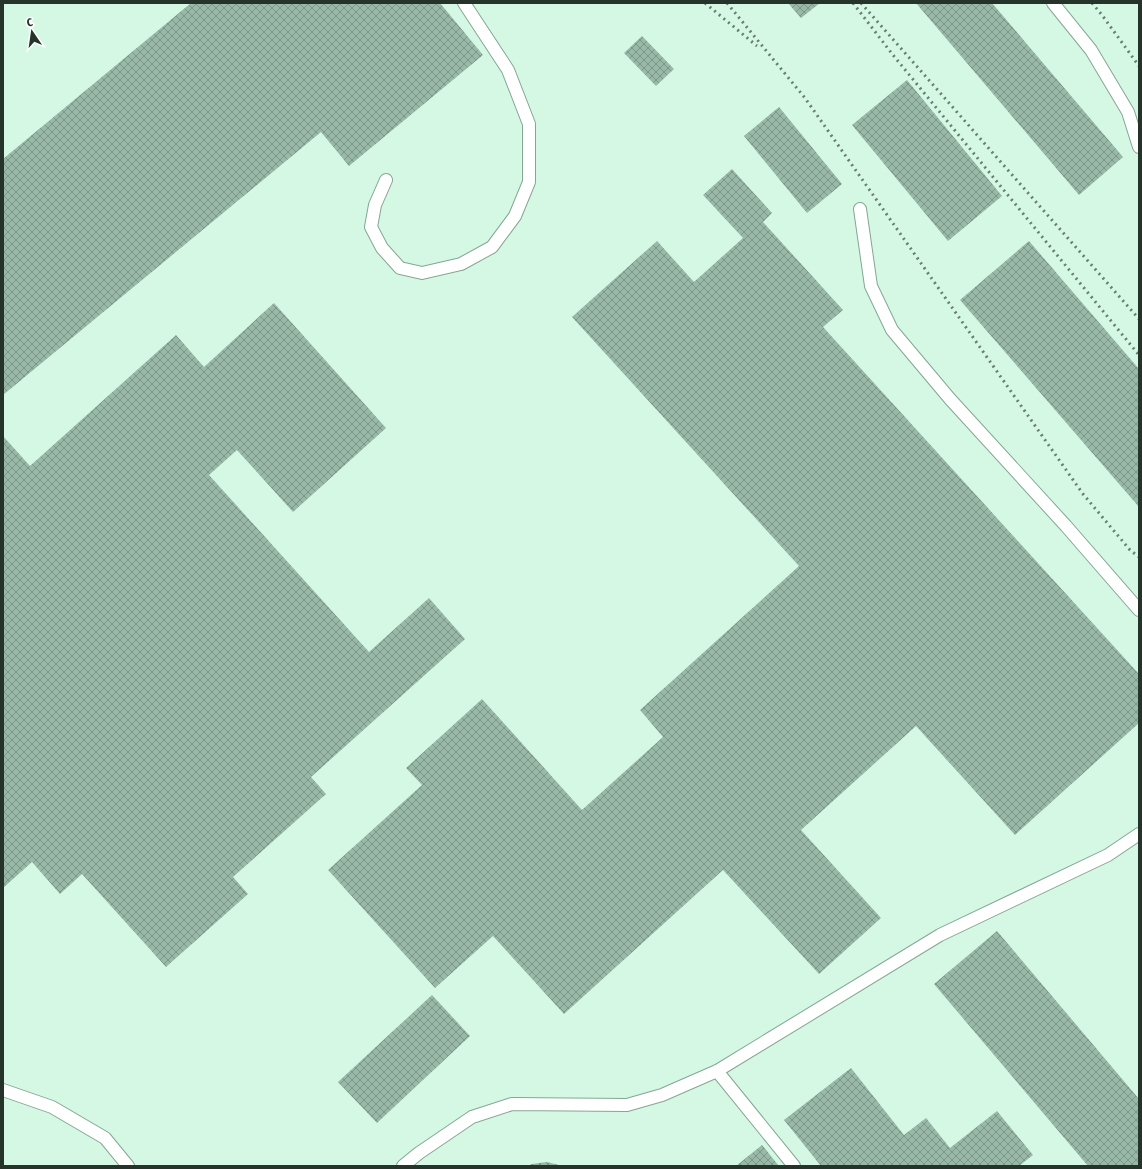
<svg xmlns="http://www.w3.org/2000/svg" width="1142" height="1169" viewBox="0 0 1142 1169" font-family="'Fira Sans Condensed',sans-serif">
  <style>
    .building { fill: url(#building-cross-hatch) }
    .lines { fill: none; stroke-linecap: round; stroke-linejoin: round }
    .lane-casing { stroke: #85a694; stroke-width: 14 }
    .lane { stroke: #fff; stroke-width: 12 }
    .rail { stroke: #687e72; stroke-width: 3; stroke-dasharray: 2 4; stroke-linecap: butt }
  </style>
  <defs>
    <pattern id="building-cross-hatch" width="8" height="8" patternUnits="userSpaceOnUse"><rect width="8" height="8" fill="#98b9a7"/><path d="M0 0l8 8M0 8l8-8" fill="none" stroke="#7c9788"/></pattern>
  </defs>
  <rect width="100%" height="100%" fill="#d5f8e5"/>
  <g class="building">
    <path d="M 191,3 L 440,3 L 483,55 L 349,166 L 321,132 L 3,395 L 3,159 Z"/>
    <path d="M 788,3 L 820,3 L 801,18 Z"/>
    <path d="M 916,3 L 992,3 L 1123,157 L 1079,195 Z"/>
    <path d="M 642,36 L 674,69 L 656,86 L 624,53 Z"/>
    <path d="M 907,80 L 1002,196 L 948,241 L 852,125 Z"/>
    <path d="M 779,107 L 842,184 L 807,213 L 744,136 Z"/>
    <path d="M 732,169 L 772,213 L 763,222 L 843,310 L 823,327 L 1139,674 L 1139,723 L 1015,835 L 916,726 L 801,830 L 881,918 L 819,974 L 723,870 L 564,1014 L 493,936 L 435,988 L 328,870 L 422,785 L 406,768 L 482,699 L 582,810 L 663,737 L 640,710 L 799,566 L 572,317 L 657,241 L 694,282 L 743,238 L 703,195 Z"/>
    <path d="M 1029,241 L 1139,369 L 1139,507 L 960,300 Z"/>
    <path d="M 274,303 L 386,428 L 293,512 L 237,450 L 209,475 L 369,652 L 429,598 L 465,639 L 311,777 L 326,794 L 233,877 L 248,894 L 166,967 L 82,874 L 60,894 L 32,862 L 3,888 L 3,436 L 30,466 L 176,335 L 204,367 Z"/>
    <path d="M 997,931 L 1139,1099 L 1139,1166 L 1088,1166 L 934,984 Z"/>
    <path d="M 432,995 L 470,1036 L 377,1123 L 338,1082 Z"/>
    <path d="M 851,1068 L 904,1135 L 926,1118 L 950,1148 L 997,1111 L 1033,1155 L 1019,1166 L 821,1166 L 784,1120 Z"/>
    <path d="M 762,1145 L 779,1166 L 736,1166 Z"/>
    <path d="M 547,1162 L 563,1166 L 527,1166 L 532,1164 Z"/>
  </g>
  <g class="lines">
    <g class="lane-casing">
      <g id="lane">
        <path d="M 1053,3 L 1091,50 L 1128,112 L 1139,147"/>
        <path d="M 386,180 L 375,205 L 371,227 L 382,248 L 400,268 L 422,273 L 461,264 L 492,247 L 515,216 L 529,182 L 529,124 L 508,70 L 464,3"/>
        <path d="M 860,209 L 871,286 L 892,330 L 950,399 L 1066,526 L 1139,610"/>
        <path d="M 717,1071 L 794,1166"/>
        <path d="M 3,1090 L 52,1107 L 105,1138 L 128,1166"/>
        <path d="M 403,1166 L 419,1153 L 472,1117 L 512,1104 L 627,1105 L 662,1095 L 717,1071 L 940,935 L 1108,855 L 1139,834"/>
      </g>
    </g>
    <use href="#lane" class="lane"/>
    <g class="rail">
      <path d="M 705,3 L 757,46"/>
      <path d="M 727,3 L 805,98 L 1083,494 L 1130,550 L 1139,557"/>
      <path d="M 853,3 L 893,55 L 1139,355"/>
      <path d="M 861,3 L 1139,319"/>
      <path d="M 1092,3 L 1102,15 L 1139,66"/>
    </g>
  </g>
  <rect width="1142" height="1169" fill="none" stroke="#25332b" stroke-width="8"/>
  <g transform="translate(32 32) rotate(347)" stroke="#ffffff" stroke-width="3" paint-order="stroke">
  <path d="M0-3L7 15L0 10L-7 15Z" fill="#25332b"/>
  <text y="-6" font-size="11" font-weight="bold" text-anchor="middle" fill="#25332b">С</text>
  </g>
</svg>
